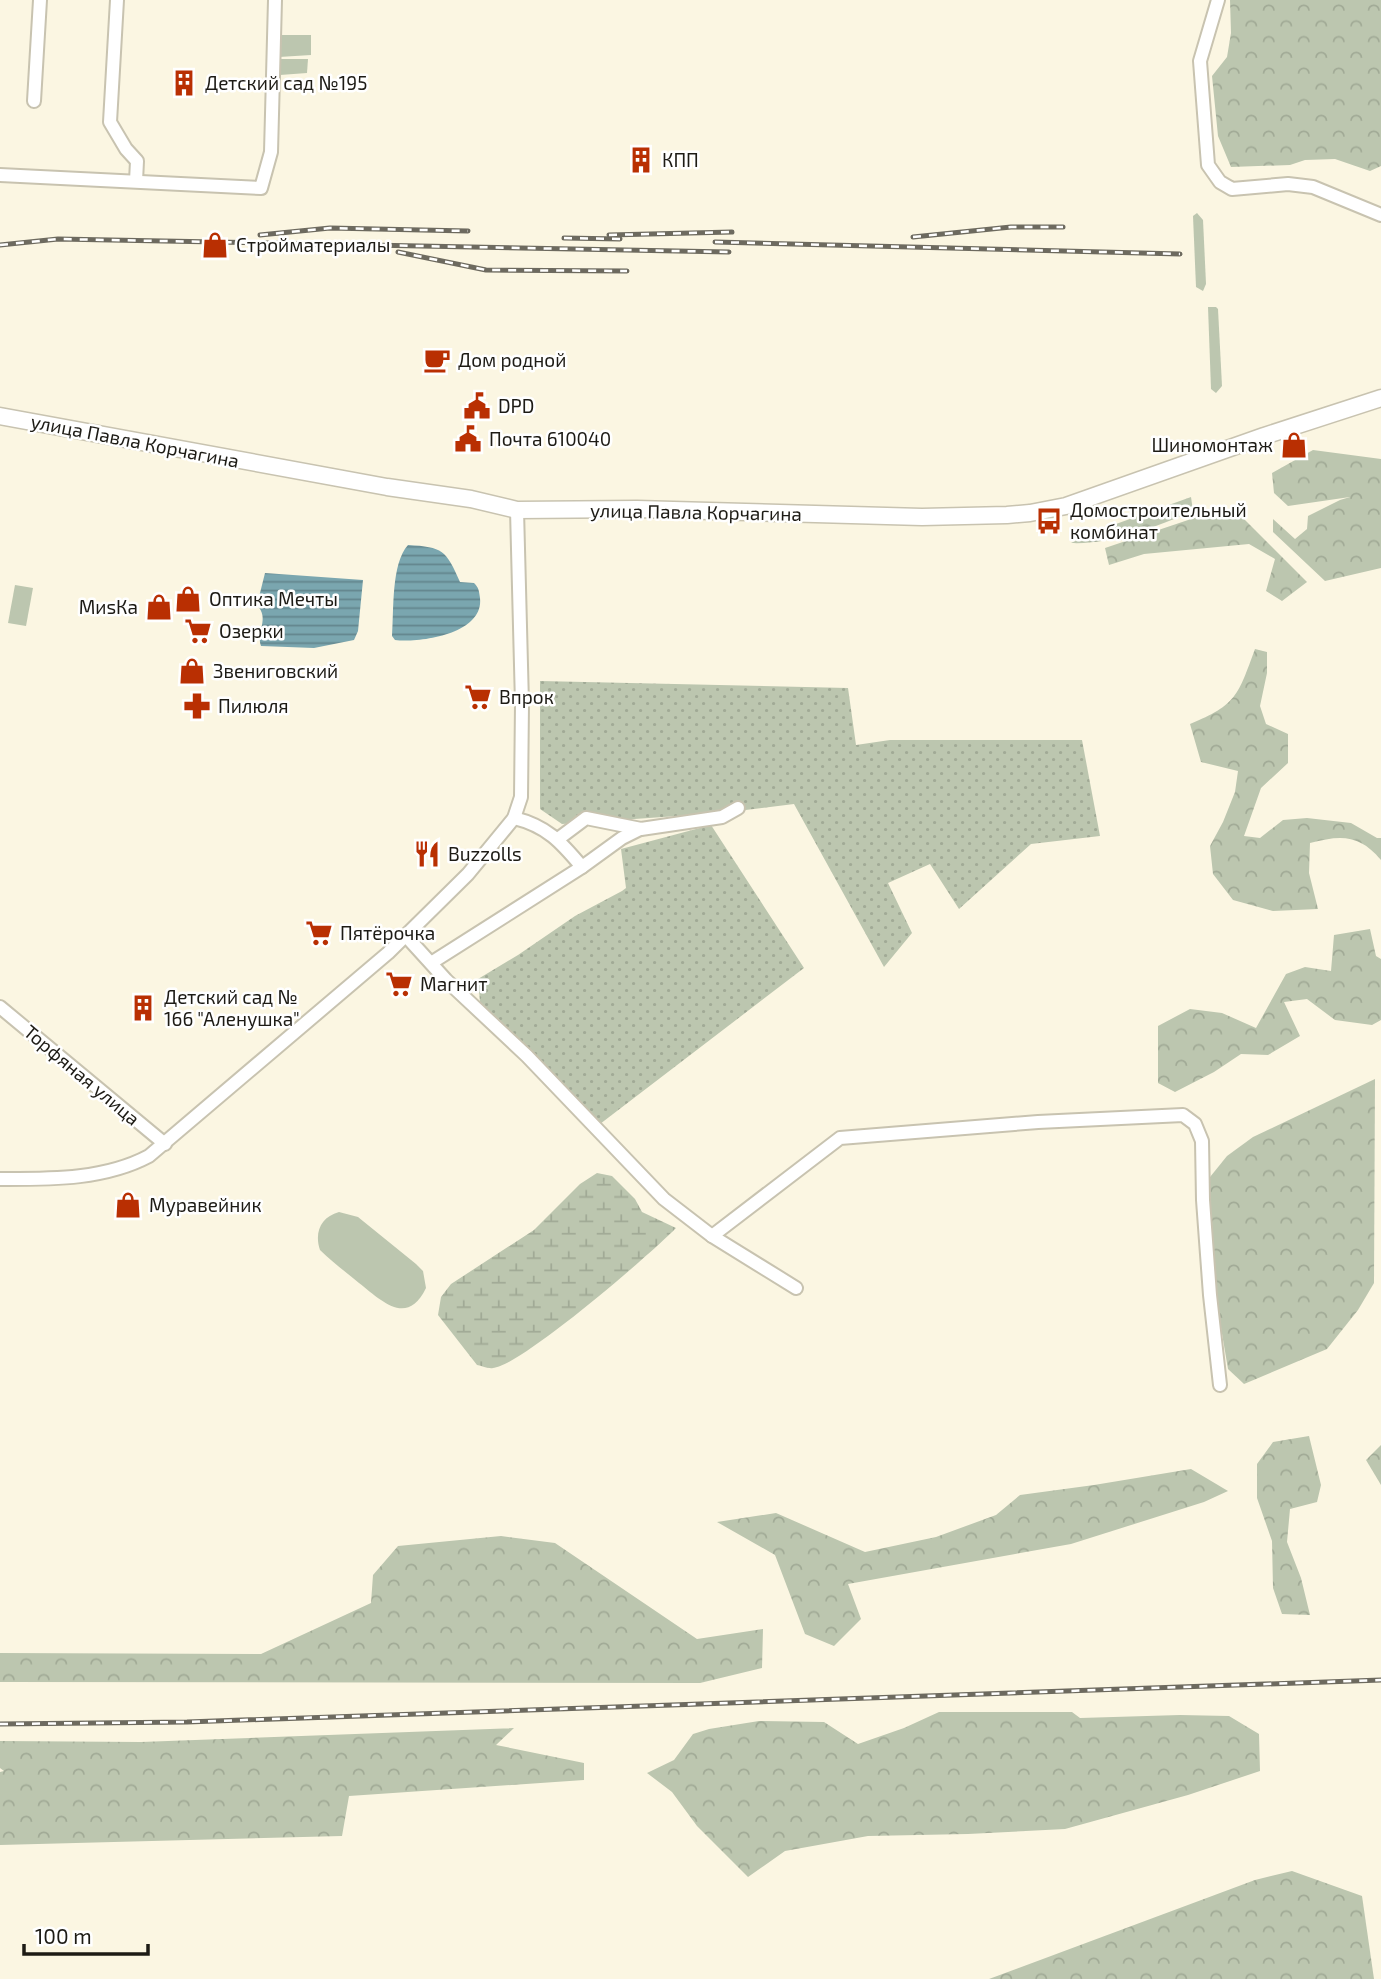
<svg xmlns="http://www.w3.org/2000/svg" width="1381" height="1979" viewBox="0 0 1381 1979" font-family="'Exo 2',sans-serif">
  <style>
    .green { fill: #bcc6af }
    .forest { fill: url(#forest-crowns) }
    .wetland { fill: url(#wetland-marsh) }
    .garden { fill: url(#garden-dots) }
    .water { fill: url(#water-rules) }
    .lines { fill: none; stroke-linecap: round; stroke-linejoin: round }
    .minor-casing { stroke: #c8c3b0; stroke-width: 16 }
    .major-casing { stroke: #c8c3b0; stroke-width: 19 }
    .minor { stroke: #fff; stroke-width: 12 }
    .major { stroke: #fff; stroke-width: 16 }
    .rail-casing { stroke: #6d6a5f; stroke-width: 5 }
    .rail { stroke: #fff; stroke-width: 2.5; stroke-dasharray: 8; stroke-linecap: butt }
    .labels { text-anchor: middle; stroke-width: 5; stroke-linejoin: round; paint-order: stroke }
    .poi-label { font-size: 19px; fill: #1d1b15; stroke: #fff; text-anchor: start }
    .street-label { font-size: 19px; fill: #1d1b15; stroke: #fff }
  </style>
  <defs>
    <pattern id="forest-crowns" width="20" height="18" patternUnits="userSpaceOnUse" patternTransform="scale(1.75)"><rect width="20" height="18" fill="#bcc6af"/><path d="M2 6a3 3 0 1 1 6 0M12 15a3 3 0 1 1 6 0" fill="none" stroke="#a1aa96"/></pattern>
    <pattern id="wetland-marsh" width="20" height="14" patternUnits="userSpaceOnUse" patternTransform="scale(1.75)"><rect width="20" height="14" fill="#bcc6af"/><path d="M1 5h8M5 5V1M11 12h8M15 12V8" fill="none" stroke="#a1aa96"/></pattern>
    <pattern id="garden-dots" width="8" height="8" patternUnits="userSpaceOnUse" patternTransform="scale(1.75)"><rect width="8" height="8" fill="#bcc6af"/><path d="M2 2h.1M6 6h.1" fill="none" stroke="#a1aa96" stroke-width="1.8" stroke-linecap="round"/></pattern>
    <pattern id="water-rules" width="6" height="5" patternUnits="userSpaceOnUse" patternTransform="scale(1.75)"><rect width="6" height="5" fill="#7aa6af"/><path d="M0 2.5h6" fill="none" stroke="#63868d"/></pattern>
  </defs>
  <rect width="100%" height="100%" fill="#fbf6e2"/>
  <g class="green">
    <path d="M 279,35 L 311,35 L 311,55 L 279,57 Z"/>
    <path d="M 280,59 L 308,59 L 307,73 L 280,75 Z"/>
    <path d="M 1197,213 L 1203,220 L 1206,284 L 1203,291 L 1196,287 L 1193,216 Z"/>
    <path d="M 1208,307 L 1216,307 L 1218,309 L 1222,386 L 1216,393 L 1211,389 Z"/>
    <path d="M 15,585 L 33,588 L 26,626 L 8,623 Z"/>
    <path d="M 339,1212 L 358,1217 L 416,1264 L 423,1271 L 426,1288 C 407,1327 382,1301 359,1283 C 346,1272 332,1262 320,1250 C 314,1232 321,1217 339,1212 Z"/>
  </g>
  <g class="forest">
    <path d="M 1230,0 L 1381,0 L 1381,166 L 1370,171 L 1335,159 L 1305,160 L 1290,165 L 1231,167 L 1218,136 L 1212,76 L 1227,57 L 1231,33 Z"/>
    <path d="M 1313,450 L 1381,459 L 1381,568 L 1325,581 L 1273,532 L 1273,519 L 1295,539 L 1307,529 L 1308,516 L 1340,500 L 1350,497 L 1288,506 L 1274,493 L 1272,473 Z"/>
    <path d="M 1191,497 L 1193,511 C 1159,526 1109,545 1071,543 L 1091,533 Z"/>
    <path d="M 1240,515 L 1307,582 L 1282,601 L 1266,591 L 1275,559 L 1249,544 L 1144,554 L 1109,565 L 1105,548 L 1197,517 Z"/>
    <path d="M 1255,649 L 1267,652 L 1267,673 L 1260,706 L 1266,724 L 1288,734 L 1288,763 L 1261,788 L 1244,836 L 1260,838 L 1283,820 L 1307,818 L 1351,823 L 1377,838 L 1381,838 L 1381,860 C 1359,834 1341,835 1310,843 L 1309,873 L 1318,909 L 1273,911 L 1233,900 L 1213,874 L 1210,846 L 1223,822 L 1235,792 L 1238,771 L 1201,762 L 1190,724 C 1237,705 1238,695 1255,649 Z"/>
    <path d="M 1370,929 L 1376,956 L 1381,959 L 1381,1020 L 1372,1025 L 1335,1020 L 1307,999 L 1284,1002 L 1300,1036 L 1268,1055 L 1241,1054 L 1214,1072 L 1175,1092 L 1158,1083 L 1158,1026 L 1190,1009 L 1222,1013 L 1256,1028 L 1286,974 L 1305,967 L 1331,971 L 1334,935 Z"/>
    <path d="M 1375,1079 L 1374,1283 L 1358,1310 L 1327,1349 L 1244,1384 L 1228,1369 L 1219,1316 L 1206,1182 L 1227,1156 L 1253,1137 Z"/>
    <path d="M 1309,1436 L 1321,1485 L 1317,1502 L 1290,1509 L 1287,1542 L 1301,1578 L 1310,1615 L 1282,1614 L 1273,1588 L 1272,1541 L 1257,1498 L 1257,1464 L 1273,1442 Z"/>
    <path d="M 1381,1445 L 1381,1485 L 1366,1460 Z"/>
    <path d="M 1191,1469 L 1228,1491 L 1204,1502 L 1071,1544 L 848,1584 L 861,1619 L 834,1646 L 805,1634 L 775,1555 L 717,1522 L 776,1513 L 865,1552 L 936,1537 L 996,1515 L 1020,1495 L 1094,1485 Z"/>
    <path d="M 501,1536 L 555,1543 L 697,1639 L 763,1629 L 762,1668 L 700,1683 L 0,1682 L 0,1653 L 261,1654 L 371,1603 L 373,1575 L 398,1546 Z"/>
    <path d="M 939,1712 L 1072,1712 L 1080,1718 L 1180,1715 L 1229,1716 L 1259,1734 L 1260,1771 L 1188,1795 L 1065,1829 L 968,1834 L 868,1836 L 785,1851 L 748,1877 L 697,1826 L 672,1792 L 647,1773 L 674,1760 L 693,1734 L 709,1729 L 759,1721 L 824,1722 L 858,1744 L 904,1728 Z"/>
    <path d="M 514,1728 L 496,1745 L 584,1763 L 584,1780 L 349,1796 L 342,1836 L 0,1845 L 0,1772 L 4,1771 L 0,1768 L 0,1741 L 141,1742 Z"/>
    <path d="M 1292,1871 L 1362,1896 L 1374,1979 L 989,1979 L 1255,1880 Z"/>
  </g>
  <path class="wetland" d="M 597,1173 L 612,1176 L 635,1199 L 642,1212 L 676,1228 C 652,1253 521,1366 493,1368 C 489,1369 482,1366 477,1365 L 438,1315 L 441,1297 L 451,1284 L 534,1230 L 580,1184 Z"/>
  <g class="garden">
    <path d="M 540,681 L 848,688 L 856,745 L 890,740 L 1082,740 L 1100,836 L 1031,844 L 959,909 L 930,864 L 888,883 L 912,933 L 884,967 L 794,804 L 721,813 L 562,824 L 540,809 Z"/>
    <path d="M 711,825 L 804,968 L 600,1124 L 480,1002 L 478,979 L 518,955 L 575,916 L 622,891 L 626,888 L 621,849 Z"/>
  </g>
  <g class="water">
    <path d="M 408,545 C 443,547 446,550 460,582 L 474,583 C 479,588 479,591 480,598 C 484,634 420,643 395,640 L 392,636 C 394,610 391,564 408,545 Z"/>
    <path d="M 265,573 L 363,580 L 358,631 L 354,640 L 314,648 L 261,646 C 256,631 270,619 257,605 Z"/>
  </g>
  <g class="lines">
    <g class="minor-casing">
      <g id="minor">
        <path d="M 117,0 L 110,122 L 126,149 L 137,161 L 136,181"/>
        <path d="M 1218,0 L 1200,61 L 1208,165 L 1220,182 L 1232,189 L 1288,184 L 1313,187 L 1381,215"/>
        <path d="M 34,101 L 40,0"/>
        <path d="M 0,175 L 261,188 L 271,152 L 275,0"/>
        <path d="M 558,839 L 586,818 L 641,829 L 722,817 L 738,808"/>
        <path d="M 582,867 L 622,838 L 640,829"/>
        <path d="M 406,936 L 446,980 L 527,1056 L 664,1199 L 712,1236 L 796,1288"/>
        <path d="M 431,963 L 582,867 C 561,842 547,826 514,818"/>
        <path d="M 0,1007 L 165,1144"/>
        <path d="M 0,1179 C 50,1179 104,1180 149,1156 L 388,953 L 468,874 L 514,818 L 521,797 L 522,704 L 517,510"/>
        <path d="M 712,1236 L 840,1138 L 1038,1122 L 1183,1115 L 1195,1124 L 1202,1141 L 1203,1200 L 1210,1295 L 1220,1385"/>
      </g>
    </g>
    <g class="major-casing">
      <path id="major" d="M 0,416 L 387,487 L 471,499 L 517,510 L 637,509 L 922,517 L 1007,515 L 1030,513 L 1066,506 L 1264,436 L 1381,398"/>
    </g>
    <use href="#minor" class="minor"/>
    <use href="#major" class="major"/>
    <g class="rail-casing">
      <g id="rail">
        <path d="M 260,235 L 330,228 L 468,231"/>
        <path d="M 609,235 L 732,232"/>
        <path d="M 913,237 L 1011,227 L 1063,227"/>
        <path d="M 564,238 L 620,239"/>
        <path d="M 715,242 L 1180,254"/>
        <path d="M 0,245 L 58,239 L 729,252"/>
        <path d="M 398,252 L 486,270 L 627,271"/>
        <path d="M 0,1724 L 187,1722 L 1381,1680"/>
      </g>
    </g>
    <use href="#rail" class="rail"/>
  </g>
  <defs>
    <g id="building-bare" transform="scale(2.1)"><path d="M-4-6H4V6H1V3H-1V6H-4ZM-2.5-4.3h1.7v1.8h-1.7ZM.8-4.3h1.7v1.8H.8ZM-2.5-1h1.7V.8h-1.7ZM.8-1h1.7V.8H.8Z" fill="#b92f02" stroke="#fff" stroke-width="2.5" paint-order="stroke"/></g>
    <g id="shop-bare" transform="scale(2.1)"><path d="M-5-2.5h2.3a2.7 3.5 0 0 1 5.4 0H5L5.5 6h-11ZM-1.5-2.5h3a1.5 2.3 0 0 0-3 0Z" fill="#b92f02" stroke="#fff" stroke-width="2.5" paint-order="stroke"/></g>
    <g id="cafe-bare" transform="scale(2.1)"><path d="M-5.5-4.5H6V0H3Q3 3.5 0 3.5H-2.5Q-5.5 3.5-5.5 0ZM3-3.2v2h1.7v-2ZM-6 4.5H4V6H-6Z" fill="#b92f02" stroke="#fff" stroke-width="2.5" paint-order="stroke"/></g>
    <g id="civic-bare" transform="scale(2.1)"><path d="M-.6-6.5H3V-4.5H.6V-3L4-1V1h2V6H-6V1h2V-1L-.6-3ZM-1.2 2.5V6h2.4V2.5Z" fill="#b92f02" stroke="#fff" stroke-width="2.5" paint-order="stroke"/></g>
    <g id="bus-bare" transform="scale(2.1)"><path d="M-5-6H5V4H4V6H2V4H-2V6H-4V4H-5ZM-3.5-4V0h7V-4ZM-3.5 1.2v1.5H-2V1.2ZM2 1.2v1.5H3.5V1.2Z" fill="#b92f02" stroke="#fff" stroke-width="2.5" paint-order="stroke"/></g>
    <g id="supermarket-bare" transform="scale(2.1)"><path d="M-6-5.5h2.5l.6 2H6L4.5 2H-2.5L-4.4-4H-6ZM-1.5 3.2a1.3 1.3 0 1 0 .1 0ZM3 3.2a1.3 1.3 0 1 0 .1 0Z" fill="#b92f02" stroke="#fff" stroke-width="2.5" paint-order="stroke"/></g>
    <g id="pharmacy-bare" transform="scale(2.1)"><path d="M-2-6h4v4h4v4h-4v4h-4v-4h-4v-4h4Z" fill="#b92f02" stroke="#fff" stroke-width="2.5" paint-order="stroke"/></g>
    <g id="restaurant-bare" transform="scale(2.1)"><path d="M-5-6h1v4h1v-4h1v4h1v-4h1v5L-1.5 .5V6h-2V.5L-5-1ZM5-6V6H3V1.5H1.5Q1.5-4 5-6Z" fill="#b92f02" stroke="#fff" stroke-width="2.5" paint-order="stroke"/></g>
  </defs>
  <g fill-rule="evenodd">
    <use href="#building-bare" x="184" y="83"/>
    <use href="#building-bare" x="641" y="160"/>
    <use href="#shop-bare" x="215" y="245"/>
    <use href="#cafe-bare" x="437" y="360"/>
    <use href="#civic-bare" x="477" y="406"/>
    <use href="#civic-bare" x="468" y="439"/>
    <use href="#shop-bare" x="1294" y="445"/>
    <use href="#bus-bare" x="1049" y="521"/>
    <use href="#shop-bare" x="188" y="599"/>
    <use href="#shop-bare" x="159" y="607"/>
    <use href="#supermarket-bare" x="198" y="631"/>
    <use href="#shop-bare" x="192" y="671"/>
    <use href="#supermarket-bare" x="478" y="697"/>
    <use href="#pharmacy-bare" x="197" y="706"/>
    <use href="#restaurant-bare" x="427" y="854"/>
    <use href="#supermarket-bare" x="319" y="933"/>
    <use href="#supermarket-bare" x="399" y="984"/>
    <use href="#building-bare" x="143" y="1008"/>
    <use href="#shop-bare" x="128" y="1205"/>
  </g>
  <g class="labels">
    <g class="poi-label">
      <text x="205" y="90">Детский сад №195</text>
      <text x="662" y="167">КПП</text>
      <text x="236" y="252">Стройматериалы</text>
      <text x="458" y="367">Дом родной</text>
      <text x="498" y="413">DPD</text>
      <text x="489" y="446">Почта 610040</text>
      <text x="1273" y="452" text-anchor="end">Шиномонтаж</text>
      <text x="1070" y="517">Домостроительный<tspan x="1070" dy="22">комбинат</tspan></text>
      <text x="209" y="606">Оптика Мечты</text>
      <text x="138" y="614" text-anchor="end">МиsКа</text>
      <text x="219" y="638">Озерки</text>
      <text x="213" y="678">Звениговский</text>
      <text x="499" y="704">Впрок</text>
      <text x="218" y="713">Пилюля</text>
      <text x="448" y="861">Buzzolls</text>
      <text x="340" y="940">Пятёрочка</text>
      <text x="420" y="991">Магнит</text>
      <text x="164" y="1004">Детский сад №<tspan x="164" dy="22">166 "Аленушка"</tspan></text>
      <text x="149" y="1212">Муравейник</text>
    </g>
    <g class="street-label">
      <text transform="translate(135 441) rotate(11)" y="7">улица Павла Корчагина</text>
      <text transform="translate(696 512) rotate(1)" y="7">улица Павла Корчагина</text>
      <text transform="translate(82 1075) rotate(40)" y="7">Торфяная улица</text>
    </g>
  </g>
  <path d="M24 1944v10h124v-10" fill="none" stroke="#1d1b15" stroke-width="3.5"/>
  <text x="35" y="1944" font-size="21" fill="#1d1b15" stroke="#ffffff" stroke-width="5" paint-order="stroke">100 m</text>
</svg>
